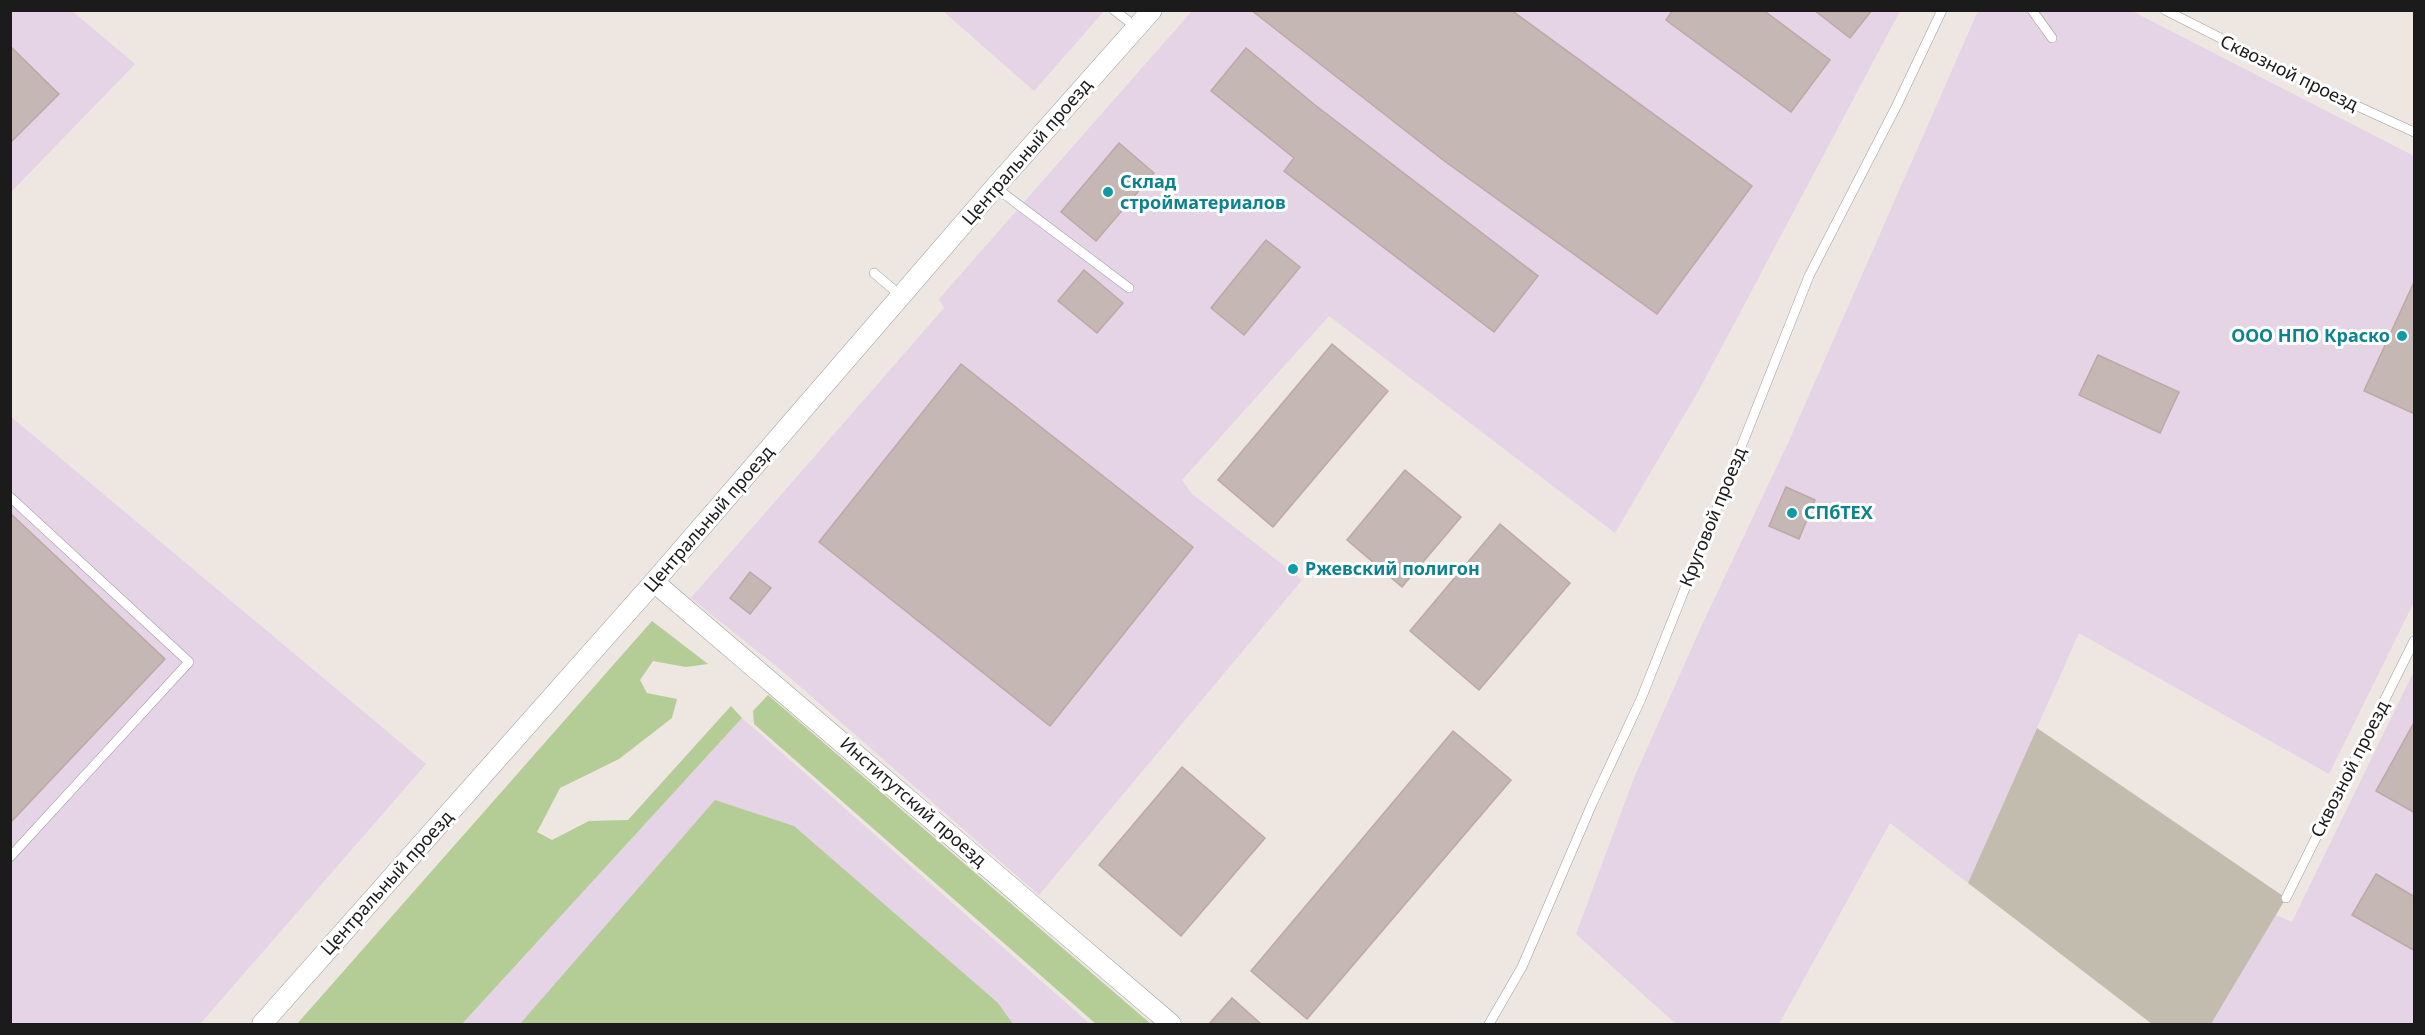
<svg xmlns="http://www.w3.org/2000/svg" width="2425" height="1035" viewBox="0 0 2425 1035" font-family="'Noto Sans',sans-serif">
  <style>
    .industrial { fill: #e5d3e6 }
    .construction { fill: #c1bcad }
    .forest { fill: #b4cc96 }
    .building { fill: #c4b7b4; stroke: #bea8a4; stroke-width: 1.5 }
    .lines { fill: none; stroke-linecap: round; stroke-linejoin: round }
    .service-casing { stroke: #9c9c9c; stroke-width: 10 }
    .minor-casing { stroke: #9c9c9c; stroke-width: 21 }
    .service { stroke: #fff; stroke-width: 9 }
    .minor { stroke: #fff; stroke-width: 20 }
    .culture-dot { fill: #0f9aa8; stroke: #fff; stroke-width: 2 }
    .labels { text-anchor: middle; stroke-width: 6; stroke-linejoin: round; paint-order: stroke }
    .street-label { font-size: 18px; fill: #1b1b1b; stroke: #fff }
    .culture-label { font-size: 18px; font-weight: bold; fill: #0d838f; stroke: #fff; text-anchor: start }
  </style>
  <rect width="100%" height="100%" fill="#ede6e1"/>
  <g class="industrial">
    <path d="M 11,11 L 72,11 L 135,64 L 11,192 Z"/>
    <path d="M 943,11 L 1104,11 L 1034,91 Z"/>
    <path d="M 1192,11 L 1900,11 L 1700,388 L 1615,533 L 1329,316 L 1182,480 L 1192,494 L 1302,580 L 1039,895 L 781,670 L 691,598 L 944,308 L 939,299 Z"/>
    <path d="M 1978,11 L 2132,11 L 2414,156 L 2414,602 L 2329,774 L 2079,633 L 1968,883 L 1890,823 L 1779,1024 L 1676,1024 L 1576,934 L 1634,778 L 1701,627 L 1789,441 Z"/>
    <path d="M 10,416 L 426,764 L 200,1024 L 11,1024 Z"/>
    <path d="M 2414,671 L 2414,1024 L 2211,1024 L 2276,915 L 2292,922 Z"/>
    <path d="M 742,718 L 1090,1024 L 462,1024 Z"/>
  </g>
  <path class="construction" d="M 2037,728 L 2286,898 L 2211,1024 L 2152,1024 L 1968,883 Z"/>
  <g class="forest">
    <path d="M 652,621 L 708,664 L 686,667 L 653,661 L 640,680 L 647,693 L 677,699 L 672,718 L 619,759 L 560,788 L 537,832 L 552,840 L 589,821 L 628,820 L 731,706 L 742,718 L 462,1024 L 297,1024 Z"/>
    <path d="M 768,695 L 1151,1024 L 1096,1024 L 754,724 L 753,711 Z"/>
    <path d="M 715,800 L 794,826 L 998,1003 L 1013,1024 L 520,1024 Z"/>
  </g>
  <g class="building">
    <path d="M 1251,10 L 1511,10 L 1752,186 L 1657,314 L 1443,160 Z"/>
    <path d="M 1673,10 L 1763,10 L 1830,60 L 1791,112 L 1666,20 Z"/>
    <path d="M 1814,10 L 1872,10 L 1850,38 Z"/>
    <path d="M 10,46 L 59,94 L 10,143 Z"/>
    <path d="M 1246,48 L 1315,105 L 1538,276 L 1494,332 L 1284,171 L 1294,158 L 1211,91 Z"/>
    <path d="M 1119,143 L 1154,173 L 1096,241 L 1061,212 Z"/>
    <path d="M 1266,240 L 1300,267 L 1244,335 L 1211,308 Z"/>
    <path d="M 1084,270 L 1123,303 L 1097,333 L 1058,301 Z"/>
    <path d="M 2415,280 L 2415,414 L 2364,391 Z"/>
    <path d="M 1332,344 L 1388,391 L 1273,527 L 1218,480 Z"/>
    <path d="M 2098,355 L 2179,392 L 2160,433 L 2079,395 Z"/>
    <path d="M 961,364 L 1193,547 L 1050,726 L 819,542 Z"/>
    <path d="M 1405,470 L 1461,517 L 1402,587 L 1347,540 Z"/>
    <path d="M 1786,487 L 1815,500 L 1799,539 L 1769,526 Z"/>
    <path d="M 10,513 L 165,659 L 10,823 Z"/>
    <path d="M 1500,524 L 1570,583 L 1479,690 L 1410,631 Z"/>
    <path d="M 750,572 L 771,588 L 750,614 L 730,598 Z"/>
    <path d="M 2415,721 L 2415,813 L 2376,791 Z"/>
    <path d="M 1453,731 L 1511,780 L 1307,1019 L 1251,971 Z"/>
    <path d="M 1182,767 L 1265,838 L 1181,936 L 1099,865 Z"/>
    <path d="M 2376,874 L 2415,897 L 2415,951 L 2352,915 Z"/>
    <path d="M 1232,998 L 1261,1024 L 1209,1024 Z"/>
  </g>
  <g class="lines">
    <g class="service-casing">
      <g id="service">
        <path d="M 1114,10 L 1137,28"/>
        <path d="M 2032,10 L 2052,38"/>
        <path d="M 2165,10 L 2333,95 L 2414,132"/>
        <path d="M 995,187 L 1129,288"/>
        <path d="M 874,273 L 901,296"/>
        <path d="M 10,497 L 189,662 L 10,857"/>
        <path d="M 2286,898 L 2414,641"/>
        <path d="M 1489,1024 L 1522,967 L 1592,804 L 1641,699 L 1809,276 L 1897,105 L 1942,10"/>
      </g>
    </g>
    <g class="minor-casing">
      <g id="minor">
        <path d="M 654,582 L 1171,1024"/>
        <path d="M 262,1024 L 654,582 L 995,187 L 1152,10"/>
      </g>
    </g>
    <use href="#service" class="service"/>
    <use href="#minor" class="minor"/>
  </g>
  <g class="culture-dot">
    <circle cx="1108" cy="192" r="6"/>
    <circle cx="2402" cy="336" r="6"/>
    <circle cx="1792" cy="513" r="6"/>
    <circle cx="1293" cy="569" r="6"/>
  </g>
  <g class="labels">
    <g class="street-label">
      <text transform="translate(2289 73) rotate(26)" y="6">Сквозной проезд</text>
      <text transform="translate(1027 152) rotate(-49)" y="6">Центральный проезд</text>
      <text transform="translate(1713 517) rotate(-68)" y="6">Круговой проезд</text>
      <text transform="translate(709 519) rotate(-49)" y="6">Центральный проезд</text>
      <text transform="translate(2350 769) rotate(-63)" y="6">Сквозной проезд</text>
      <text transform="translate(913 802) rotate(41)" y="6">Институтский проезд</text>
      <text transform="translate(387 883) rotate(-48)" y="6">Центральный проезд</text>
    </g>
    <g class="culture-label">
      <text x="1120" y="188">Склад<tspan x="1120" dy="21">стройматериалов</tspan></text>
      <text x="2390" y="342" text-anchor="end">ООО НПО Краско</text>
      <text x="1804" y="519">СПбТЕХ</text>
      <text x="1305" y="575">Ржевский полигон</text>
    </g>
  </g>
  <rect width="2425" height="1035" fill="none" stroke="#1b1b1b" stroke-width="24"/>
</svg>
